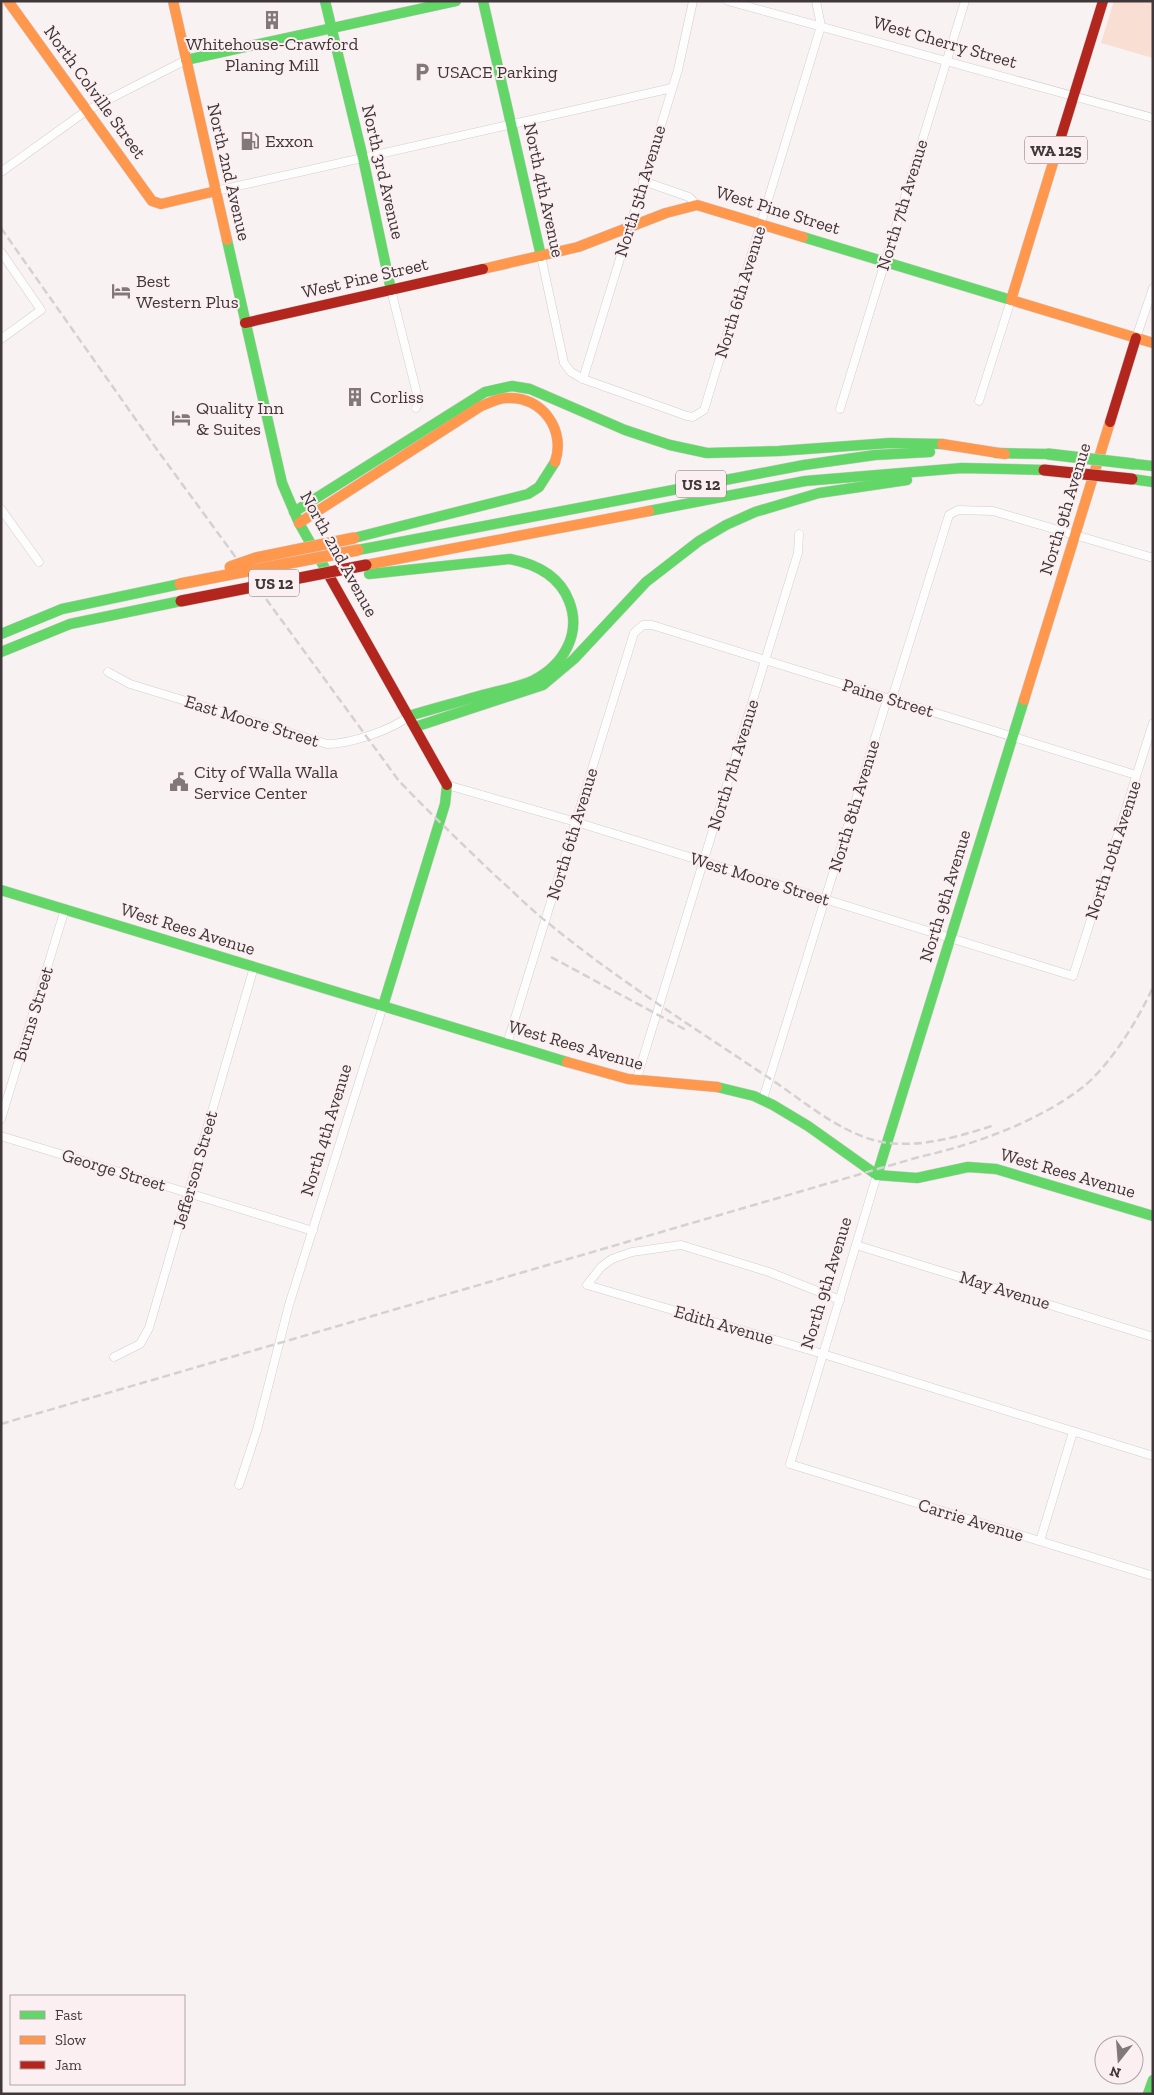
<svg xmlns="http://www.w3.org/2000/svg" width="1154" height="2095" viewBox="0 0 1154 2095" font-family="'Zilla Slab',serif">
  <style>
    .green { fill: #f8ded3 }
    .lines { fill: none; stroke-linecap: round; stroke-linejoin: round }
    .street-casing { stroke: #d3ccce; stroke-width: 9 }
    .fast-casing { stroke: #d3ccce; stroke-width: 11 }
    .slow-casing { stroke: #d3ccce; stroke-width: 11 }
    .jam-casing { stroke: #d3ccce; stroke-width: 11 }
    .street { stroke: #fefdfd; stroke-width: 8 }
    .fast { stroke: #63d668; stroke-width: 10 }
    .slow { stroke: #ff974d; stroke-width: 10 }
    .jam { stroke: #b3261e; stroke-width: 10 }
    .rail { stroke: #d4d1d2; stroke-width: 2.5; stroke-dasharray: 8 4; stroke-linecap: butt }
    .fast-bridge-casing { stroke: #d2ced0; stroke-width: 12; stroke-linecap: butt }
    .slow-bridge-casing { stroke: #d2ced0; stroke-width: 12; stroke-linecap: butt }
    .jam-bridge-casing { stroke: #d2ced0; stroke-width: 12; stroke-linecap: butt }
    .fast-bridge { stroke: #63d668; stroke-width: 11 }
    .slow-bridge { stroke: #ff974d; stroke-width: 11 }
    .jam-bridge { stroke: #b3261e; stroke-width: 11 }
    .labels { text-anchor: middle; stroke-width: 4; stroke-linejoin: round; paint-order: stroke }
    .shield { fill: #fceff2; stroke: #786e70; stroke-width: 1 }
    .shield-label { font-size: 16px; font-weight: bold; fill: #3f3739 }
    .street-label { font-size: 18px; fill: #3f3739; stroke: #fceff2 }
    .poi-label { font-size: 18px; fill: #3f3739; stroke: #fceff2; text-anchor: start }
  </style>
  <rect width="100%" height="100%" fill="#f9f2f3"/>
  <path class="green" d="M 1114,1 L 1153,1 L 1153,58 L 1101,43 Z"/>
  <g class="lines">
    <g class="street-casing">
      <g id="street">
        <path d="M 728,1 L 1153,118"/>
        <path d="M 1,172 L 86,111 L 186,60"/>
        <path d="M 643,181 L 689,197 L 697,205"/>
        <path d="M 216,191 L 672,88"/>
        <path d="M 1,252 L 41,310 L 1,339"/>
        <path d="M 541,256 L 564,363 L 571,372 L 583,379 L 687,416 L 693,417 L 704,410 L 821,26 L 816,1"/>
        <path d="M 391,290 L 419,402 L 416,408"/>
        <path d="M 1136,338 L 1153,288"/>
        <path d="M 583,379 L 678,70 L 693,1"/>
        <path d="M 979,401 L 1011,300"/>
        <path d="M 840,409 L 965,1"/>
        <path d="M 1,509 L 39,562"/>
        <path d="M 108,672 L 130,684 L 327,744 C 350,744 392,730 409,716"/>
        <path d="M 447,785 L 576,822 L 1073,976 L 1153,723"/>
        <path d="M 507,1044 L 634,633 L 643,625 L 652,625 L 1136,775"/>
        <path d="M 636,1081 L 798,553 L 799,534"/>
        <path d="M 763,1099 L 885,706 L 894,692 L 949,515 L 958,510 L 993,511 L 1153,558"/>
        <path d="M 1,1119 L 65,909"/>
        <path d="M 1,1136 L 313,1231"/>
        <path d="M 877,1175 L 790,1464 L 1153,1576"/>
        <path d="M 856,1245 L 1153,1337"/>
        <path d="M 840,1300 L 769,1272 L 681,1245 L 632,1252 L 612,1259 L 601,1267 L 587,1285 L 823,1354 L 1153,1456"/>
        <path d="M 114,1357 L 140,1344 L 149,1328 L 254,967"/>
        <path d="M 239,1485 L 257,1430 L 289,1305 L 383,1006"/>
        <path d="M 1040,1541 L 1073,1432"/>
      </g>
    </g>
    <g class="fast-casing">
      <g id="fast">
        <path d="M 325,1 L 363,158 L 391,290"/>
        <path d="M 483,1 L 541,256"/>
        <path d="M 186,60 L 456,1"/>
        <path d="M 803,237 L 1011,300"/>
        <path d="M 227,240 L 282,483 L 299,523 L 327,572"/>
        <path d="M 996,453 L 1048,454"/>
        <path d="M 1134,464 L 1153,466"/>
        <path d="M 1132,479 L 1153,482"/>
        <path d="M 649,511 L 805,481 L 962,468 L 1044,470"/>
        <path d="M 294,512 L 485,392 L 512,386 L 530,389 L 625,430 L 670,445 L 707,453 L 779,451 L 890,443 L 942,444"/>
        <path d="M 354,538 L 528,494 L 539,487 L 555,462"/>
        <path d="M 358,550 L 804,465 L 875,455 L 930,452"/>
        <path d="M 369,574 L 510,559 C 536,564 559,575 569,601 C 582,634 563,665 534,680 C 517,688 496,691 479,696 C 455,703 432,709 409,716"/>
        <path d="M 1,634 L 62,609 L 180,584"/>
        <path d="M 1,652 L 70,624 L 181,601"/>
        <path d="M 415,727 L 543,685 L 574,659 L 646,582 L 699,541 L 726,525 L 755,512 L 819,493 L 907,480"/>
        <path d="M 1,890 L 567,1062"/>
        <path d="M 383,1006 L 445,804 L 447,785"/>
        <path d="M 717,1087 L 754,1096 L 773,1105 L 808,1126 L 877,1175 L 917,1178 L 968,1167 L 996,1169 L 1153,1216"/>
        <path d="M 877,1175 L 1024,700"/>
        <path d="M 1148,2094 L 1153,2080"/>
      </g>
    </g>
    <g class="slow-casing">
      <g id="slow">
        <path d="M 8,1 L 152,201 L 161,204 L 216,191"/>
        <path d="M 173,1 L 227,240"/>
        <path d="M 1056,153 L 1011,300 L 1153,343"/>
        <path d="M 483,269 L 578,247 L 666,213 L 697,205 L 803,237"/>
        <path d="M 942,444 L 1005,454"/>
        <path d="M 299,523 L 481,406 C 489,403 498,398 507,398 C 543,396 566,431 555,462"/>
        <path d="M 366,565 L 649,511"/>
        <path d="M 1024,700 L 1110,422"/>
        <path d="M 567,1062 L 628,1079 L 717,1087"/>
      </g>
    </g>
    <g class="jam-casing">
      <g id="jam">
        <path d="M 1056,153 L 1103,1"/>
        <path d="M 245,323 L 483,269"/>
        <path d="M 1110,422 L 1136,338"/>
        <path d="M 327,572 L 447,785"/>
      </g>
    </g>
    <use href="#street" class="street"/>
    <use href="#fast" class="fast"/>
    <use href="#slow" class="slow"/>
    <use href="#jam" class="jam"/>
    <g class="rail">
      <path d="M 1,228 L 158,451 L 399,781 C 432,815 465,847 499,879 C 515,893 530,909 547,922 C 615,978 690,1025 763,1074 C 801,1098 842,1137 888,1143 C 926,1147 960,1136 995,1125"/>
      <path d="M 551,957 L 686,1030"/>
      <path d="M 1,1424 L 919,1157 C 973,1145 1038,1122 1083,1087 C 1111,1064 1138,1020 1153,987"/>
    </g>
    <g class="fast-bridge-casing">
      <path id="fast-bridge" d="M 1048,454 L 1134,464"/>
    </g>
    <g class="slow-bridge-casing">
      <g id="slow-bridge">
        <path d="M 230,567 L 256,558 L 354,538"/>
        <path d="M 180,584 L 358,550"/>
      </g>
    </g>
    <g class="jam-bridge-casing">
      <g id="jam-bridge">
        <path d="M 1044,470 L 1132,479"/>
        <path d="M 181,601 L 366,565"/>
      </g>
    </g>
    <use href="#fast-bridge" class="fast-bridge"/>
    <use href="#slow-bridge" class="slow-bridge"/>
    <use href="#jam-bridge" class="jam-bridge"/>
  </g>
  <defs>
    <g id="building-bare" transform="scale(1.5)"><path d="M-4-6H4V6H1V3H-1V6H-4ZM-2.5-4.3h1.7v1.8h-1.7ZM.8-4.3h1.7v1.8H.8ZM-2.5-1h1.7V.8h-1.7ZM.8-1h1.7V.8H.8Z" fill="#80787a" stroke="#fceff2" stroke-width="2.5" paint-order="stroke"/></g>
    <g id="parking-bare" transform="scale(1.5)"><path d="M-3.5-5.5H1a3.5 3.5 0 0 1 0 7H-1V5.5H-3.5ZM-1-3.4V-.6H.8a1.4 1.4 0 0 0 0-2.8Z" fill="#80787a" stroke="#fceff2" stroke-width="2.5" paint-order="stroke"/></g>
    <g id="fuel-bare" transform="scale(1.5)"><path d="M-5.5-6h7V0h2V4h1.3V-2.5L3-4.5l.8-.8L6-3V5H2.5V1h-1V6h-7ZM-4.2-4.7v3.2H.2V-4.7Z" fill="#80787a" stroke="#fceff2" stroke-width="2.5" paint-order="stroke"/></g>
    <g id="hotel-bare" transform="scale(1.5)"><path d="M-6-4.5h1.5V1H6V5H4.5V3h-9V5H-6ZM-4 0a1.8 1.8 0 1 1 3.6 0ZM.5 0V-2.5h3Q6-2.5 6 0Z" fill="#80787a" stroke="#fceff2" stroke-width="2.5" paint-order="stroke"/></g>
    <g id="civic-bare" transform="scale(1.5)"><path d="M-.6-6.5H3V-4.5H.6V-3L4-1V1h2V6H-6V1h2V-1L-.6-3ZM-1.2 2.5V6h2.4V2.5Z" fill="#80787a" stroke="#fceff2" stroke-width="2.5" paint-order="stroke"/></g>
  </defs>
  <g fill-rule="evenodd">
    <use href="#building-bare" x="272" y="20"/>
    <use href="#parking-bare" x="422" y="72"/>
    <use href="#fuel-bare" x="250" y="141"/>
    <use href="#hotel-bare" x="121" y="291"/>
    <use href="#building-bare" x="355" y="397"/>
    <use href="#hotel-bare" x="181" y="418"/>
    <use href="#civic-bare" x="179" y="782"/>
  </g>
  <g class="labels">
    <g class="shield">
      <rect x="1025" y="136.5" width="62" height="27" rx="4"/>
      <rect x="676" y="470.5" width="50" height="27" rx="4"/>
      <rect x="249" y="569.5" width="50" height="27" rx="4"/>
    </g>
    <g class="shield-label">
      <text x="1056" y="156">WA 125</text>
      <text x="701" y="490">US 12</text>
      <text x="274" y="589">US 12</text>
    </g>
    <g class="street-label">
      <text transform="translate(945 42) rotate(16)" y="6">West Cherry Street</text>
      <text transform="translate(95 92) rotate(54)" y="6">North Colville Street</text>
      <text transform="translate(229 172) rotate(77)" y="6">North 2nd Avenue</text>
      <text transform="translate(383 172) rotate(77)" y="6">North 3rd Avenue</text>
      <text transform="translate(544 190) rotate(78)" y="6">North 4th Avenue</text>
      <text transform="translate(640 191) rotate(-73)" y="6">North 5th Avenue</text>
      <text transform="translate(902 205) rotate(-73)" y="6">North 7th Avenue</text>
      <text transform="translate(778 210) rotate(17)" y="6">West Pine Street</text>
      <text transform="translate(365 278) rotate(-13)" y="6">West Pine Street</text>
      <text transform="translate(740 292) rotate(-73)" y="6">North 6th Avenue</text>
      <text transform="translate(1065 509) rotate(-73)" y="6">North 9th Avenue</text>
      <text transform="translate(339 554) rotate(61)" y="6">North 2nd Avenue</text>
      <text transform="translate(888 698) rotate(17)" y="6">Paine Street</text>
      <text transform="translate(252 721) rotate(17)" y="6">East Moore Street</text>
      <text transform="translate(733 765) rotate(-73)" y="6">North 7th Avenue</text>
      <text transform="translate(854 806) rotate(-73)" y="6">North 8th Avenue</text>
      <text transform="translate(572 834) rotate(-73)" y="6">North 6th Avenue</text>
      <text transform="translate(1113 850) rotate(-72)" y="6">North 10th Avenue</text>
      <text transform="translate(760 879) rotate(17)" y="6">West Moore Street</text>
      <text transform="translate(945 896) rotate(-73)" y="6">North 9th Avenue</text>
      <text transform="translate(188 929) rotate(17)" y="6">West Rees Avenue</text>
      <text transform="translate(33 1014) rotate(-73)" y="6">Burns Street</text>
      <text transform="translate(576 1045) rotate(16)" y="6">West Rees Avenue</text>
      <text transform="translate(326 1130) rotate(-73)" y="6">North 4th Avenue</text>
      <text transform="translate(114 1170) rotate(17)" y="6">George Street</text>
      <text transform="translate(195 1170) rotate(-74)" y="6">Jefferson Street</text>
      <text transform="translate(1068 1173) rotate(16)" y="6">West Rees Avenue</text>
      <text transform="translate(826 1283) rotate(-73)" y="6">North 9th Avenue</text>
      <text transform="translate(1005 1290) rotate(17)" y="6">May Avenue</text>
      <text transform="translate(724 1325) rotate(16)" y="6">Edith Avenue</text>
      <text transform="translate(971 1520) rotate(17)" y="6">Carrie Avenue</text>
    </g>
    <g class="poi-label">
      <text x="272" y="50" text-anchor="middle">Whitehouse-Crawford<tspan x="272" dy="21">Planing Mill</tspan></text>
      <text x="437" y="78">USACE Parking</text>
      <text x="265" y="147">Exxon</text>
      <text x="136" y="287">Best<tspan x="136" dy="21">Western Plus</tspan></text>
      <text x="370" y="403">Corliss</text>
      <text x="196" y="414">Quality Inn<tspan x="196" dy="21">&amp; Suites</tspan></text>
      <text x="194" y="778">City of Walla Walla<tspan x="194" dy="21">Service Center</tspan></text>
    </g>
  </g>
  <rect width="1154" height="2095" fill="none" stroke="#3f3739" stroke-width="5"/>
  <rect x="10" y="1995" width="175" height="90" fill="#fceff2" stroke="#b0a5a8"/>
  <rect x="20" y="2011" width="25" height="8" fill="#63d668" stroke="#b0a5a8"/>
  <text x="55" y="2020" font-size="15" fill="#3f3739">Fast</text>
  <rect x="20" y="2036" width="25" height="8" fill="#ff974d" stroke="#b0a5a8"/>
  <text x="55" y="2045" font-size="15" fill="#3f3739">Slow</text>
  <rect x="20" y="2061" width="25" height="8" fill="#b3261e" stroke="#b0a5a8"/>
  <text x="55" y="2070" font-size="15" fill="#3f3739">Jam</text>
  <g transform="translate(1119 2060) rotate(197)"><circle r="24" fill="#fceff2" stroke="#b0a5a8"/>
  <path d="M0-4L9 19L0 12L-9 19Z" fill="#80787a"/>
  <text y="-8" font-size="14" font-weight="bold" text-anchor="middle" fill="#3f3739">N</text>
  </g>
</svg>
